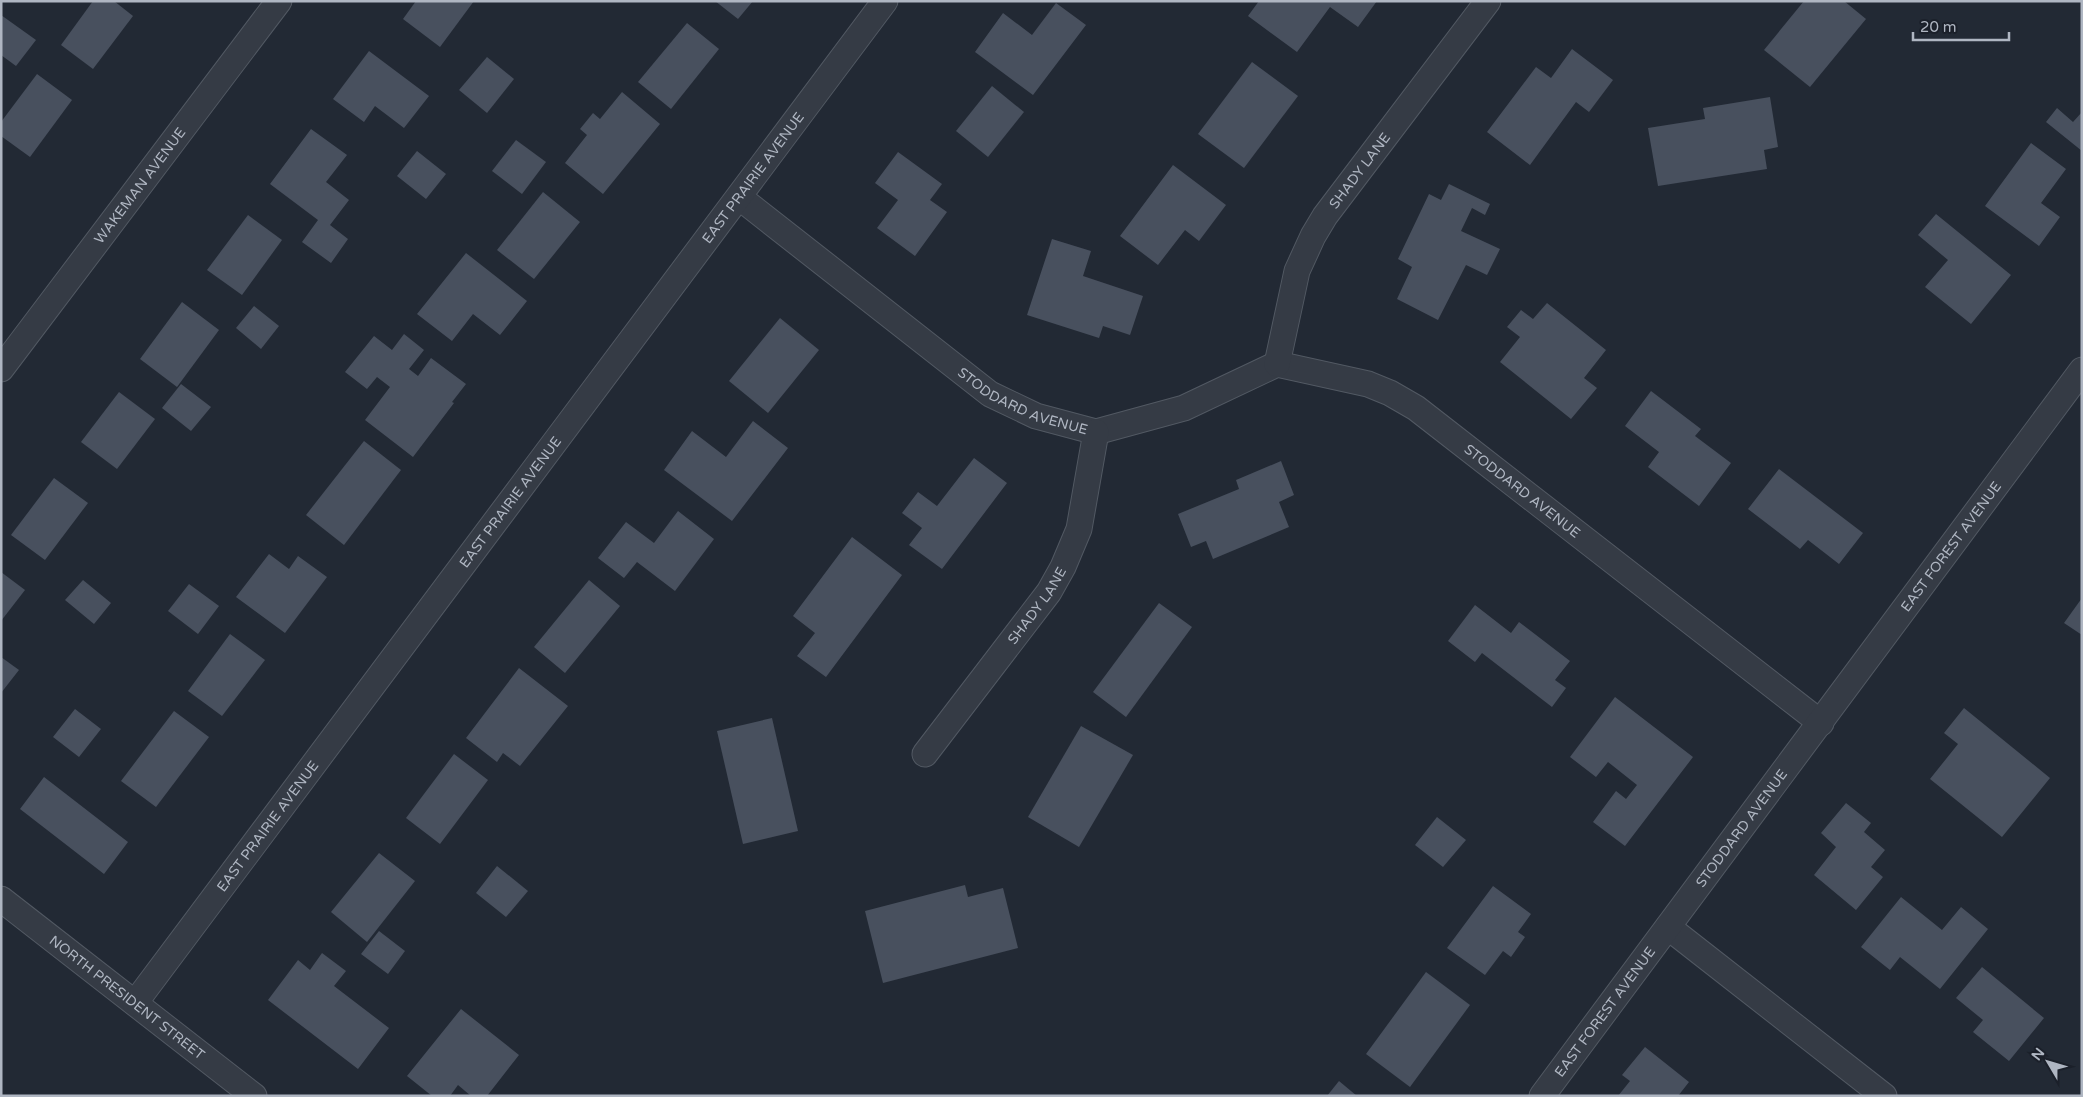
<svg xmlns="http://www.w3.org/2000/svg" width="2083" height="1097" viewBox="0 0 2083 1097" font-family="'Varela Round',sans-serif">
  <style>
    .building { fill: #48505e }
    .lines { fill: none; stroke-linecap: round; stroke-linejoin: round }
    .minor-casing { stroke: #525963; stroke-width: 27 }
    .minor { stroke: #353b45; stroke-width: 25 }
    .labels { text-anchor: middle; stroke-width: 4; stroke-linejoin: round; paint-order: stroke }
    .street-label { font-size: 14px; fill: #afb6c2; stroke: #1b202a }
  </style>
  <rect width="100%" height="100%" fill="#222934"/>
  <g class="building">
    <path d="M 93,1 L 114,1 L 133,16 L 93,69 L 61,45 Z"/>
    <path d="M 416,1 L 474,1 L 440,47 L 403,19 Z"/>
    <path d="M 715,1 L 753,1 L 738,19 Z"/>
    <path d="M 1259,1 L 1377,1 L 1358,27 L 1330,7 L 1297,52 L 1248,16 Z"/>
    <path d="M 1804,1 L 1844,1 L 1866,19 L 1810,87 L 1764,50 Z"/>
    <path d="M 1056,3 L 1086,25 L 1033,95 L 975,52 L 1003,13 L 1032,35 Z"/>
    <path d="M 1,15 L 36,40 L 16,66 L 1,55 Z"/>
    <path d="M 687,23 L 719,49 L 671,109 L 638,82 Z"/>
    <path d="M 1572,49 L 1613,80 L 1589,112 L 1576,102 L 1530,165 L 1487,132 L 1536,67 L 1551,78 Z"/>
    <path d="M 369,51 L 429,96 L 404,128 L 375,106 L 364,122 L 333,99 Z"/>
    <path d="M 487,57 L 514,79 L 487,113 L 459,90 Z"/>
    <path d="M 1252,62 L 1298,96 L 1244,168 L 1198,134 Z"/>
    <path d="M 37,74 L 72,100 L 30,157 L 1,136 L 1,122 Z"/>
    <path d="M 992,86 L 1024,112 L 988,157 L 956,131 Z"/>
    <path d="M 622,92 L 660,124 L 603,194 L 565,163 L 587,135 L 580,129 L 593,113 L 600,119 Z"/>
    <path d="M 1770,97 L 1778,147 L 1764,150 L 1767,169 L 1658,186 L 1648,128 L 1705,119 L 1703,108 Z"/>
    <path d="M 2057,108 L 2073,122 L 2082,112 L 2082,151 L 2046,122 Z"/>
    <path d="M 311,129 L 347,155 L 326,182 L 349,200 L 330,225 L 348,239 L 331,263 L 302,242 L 318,220 L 270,184 Z"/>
    <path d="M 516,140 L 546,162 L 522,194 L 492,171 Z"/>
    <path d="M 2031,143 L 2066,169 L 2041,203 L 2060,217 L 2039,246 L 1985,206 Z"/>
    <path d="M 417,151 L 446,174 L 426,199 L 397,176 Z"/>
    <path d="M 898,152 L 942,184 L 930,200 L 947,212 L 915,256 L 877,228 L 898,200 L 875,183 Z"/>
    <path d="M 1173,165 L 1226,205 L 1199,241 L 1185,230 L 1158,265 L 1120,236 Z"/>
    <path d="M 1449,184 L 1490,204 L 1485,215 L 1472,208 L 1461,231 L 1500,249 L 1487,275 L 1466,265 L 1438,320 L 1397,299 L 1412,267 L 1398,259 L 1429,194 L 1441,200 Z"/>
    <path d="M 543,192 L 580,222 L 534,279 L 497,250 Z"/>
    <path d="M 1936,214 L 2011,275 L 1971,324 L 1925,287 L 1948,260 L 1918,235 Z"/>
    <path d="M 248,215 L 282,240 L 242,295 L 207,270 Z"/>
    <path d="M 1052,239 L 1091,251 L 1083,276 L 1143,296 L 1130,335 L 1103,326 L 1099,338 L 1027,315 Z"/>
    <path d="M 466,253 L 527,301 L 500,335 L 473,314 L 452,341 L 417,314 Z"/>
    <path d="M 182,302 L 219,330 L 177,387 L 140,359 Z"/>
    <path d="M 1547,303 L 1606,350 L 1584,378 L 1597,388 L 1571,419 L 1500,362 L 1520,337 L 1507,327 L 1521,310 L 1533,319 Z"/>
    <path d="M 254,306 L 279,326 L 261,349 L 236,328 Z"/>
    <path d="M 780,318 L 819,350 L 768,413 L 729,381 Z"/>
    <path d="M 404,334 L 424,350 L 409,369 L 418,376 L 431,358 L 466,384 L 452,402 L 454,403 L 413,457 L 365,420 L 390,387 L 377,377 L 367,389 L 345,372 L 374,336 L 392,350 Z"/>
    <path d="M 181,384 L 211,407 L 191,431 L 162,408 Z"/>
    <path d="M 1651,391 L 1701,429 L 1695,436 L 1731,463 L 1699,506 L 1648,467 L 1659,452 L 1625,426 Z"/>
    <path d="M 119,392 L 155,419 L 117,469 L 81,442 Z"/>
    <path d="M 753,421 L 788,448 L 732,521 L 664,470 L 692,431 L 726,457 Z"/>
    <path d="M 364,441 L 401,470 L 344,545 L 306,515 Z"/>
    <path d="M 974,458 L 1007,483 L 942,569 L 909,545 L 922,528 L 902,513 L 918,492 L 937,506 Z"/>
    <path d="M 1281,461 L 1294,495 L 1279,502 L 1289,527 L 1213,559 L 1206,541 L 1191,547 L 1178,514 L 1239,489 L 1236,480 Z"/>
    <path d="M 1779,469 L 1863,533 L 1839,564 L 1808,540 L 1800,549 L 1748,509 Z"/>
    <path d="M 54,478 L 88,503 L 45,560 L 11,535 Z"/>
    <path d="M 678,511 L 714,539 L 675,591 L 637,562 L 624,578 L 598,558 L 626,522 L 654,543 Z"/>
    <path d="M 852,537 L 902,575 L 826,677 L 797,656 L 815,633 L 793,616 Z"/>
    <path d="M 269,554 L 289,569 L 298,556 L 327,577 L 285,633 L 236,597 Z"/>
    <path d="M 1,572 L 25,590 L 1,621 Z"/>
    <path d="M 83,580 L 111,603 L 94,624 L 65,600 Z"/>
    <path d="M 589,580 L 620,606 L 565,673 L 534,647 Z"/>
    <path d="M 189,584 L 219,606 L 198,634 L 168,611 Z"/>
    <path d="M 2082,598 L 2082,635 L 2064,623 Z"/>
    <path d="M 1159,603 L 1192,627 L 1126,717 L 1093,692 Z"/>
    <path d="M 1475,605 L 1511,633 L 1519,622 L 1570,661 L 1555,680 L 1566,688 L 1552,707 L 1482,653 L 1475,662 L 1448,641 Z"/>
    <path d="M 230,634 L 265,660 L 222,716 L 188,691 Z"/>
    <path d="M 1,657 L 19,670 L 1,693 Z"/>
    <path d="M 519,668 L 568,706 L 520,766 L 503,753 L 497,762 L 466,738 Z"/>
    <path d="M 1615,697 L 1693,757 L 1625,846 L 1593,822 L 1616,791 L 1626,799 L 1637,785 L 1608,762 L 1596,777 L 1570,757 Z"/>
    <path d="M 1964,708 L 2050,778 L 2002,837 L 1930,779 L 1958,744 L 1944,733 Z"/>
    <path d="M 75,709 L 101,729 L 79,757 L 53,737 Z"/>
    <path d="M 174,711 L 209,737 L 156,807 L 121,781 Z"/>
    <path d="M 772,718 L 798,831 L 743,844 L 717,731 Z"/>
    <path d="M 1081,726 L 1133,755 L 1079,847 L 1028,817 Z"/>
    <path d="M 454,754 L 488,780 L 440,844 L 406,818 Z"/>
    <path d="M 44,777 L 128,842 L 104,874 L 20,809 Z"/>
    <path d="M 1846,803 L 1871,823 L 1864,832 L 1885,850 L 1871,867 L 1883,877 L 1856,910 L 1814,875 L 1836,847 L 1821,833 Z"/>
    <path d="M 1437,817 L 1466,840 L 1443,867 L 1415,845 Z"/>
    <path d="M 379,853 L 415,881 L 367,942 L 331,912 Z"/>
    <path d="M 497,866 L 528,891 L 506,917 L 476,893 Z"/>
    <path d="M 965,885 L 968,897 L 1003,888 L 1018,948 L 883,983 L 865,911 Z"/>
    <path d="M 1493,886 L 1531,914 L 1518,932 L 1525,937 L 1511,957 L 1503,951 L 1485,975 L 1447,948 Z"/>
    <path d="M 1901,897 L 1942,930 L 1961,907 L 1988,929 L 1940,989 L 1900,957 L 1890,970 L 1861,947 Z"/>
    <path d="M 379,931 L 405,951 L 388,974 L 361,954 Z"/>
    <path d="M 322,953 L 346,971 L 334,986 L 389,1028 L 358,1069 L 268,1000 L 298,960 L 310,970 Z"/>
    <path d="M 1982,967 L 2044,1018 L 2009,1061 L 1973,1032 L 1983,1020 L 1956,998 Z"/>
    <path d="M 1426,972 L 1470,1005 L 1410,1087 L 1366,1054 Z"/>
    <path d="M 461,1009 L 519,1055 L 487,1096 L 471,1096 L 458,1085 L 450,1096 L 432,1096 L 407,1076 Z"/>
    <path d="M 1645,1047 L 1689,1082 L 1678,1096 L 1618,1096 L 1630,1081 L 1622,1075 Z"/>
    <path d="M 1339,1081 L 1357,1096 L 1327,1096 Z"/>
  </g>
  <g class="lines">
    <g class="minor-casing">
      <g id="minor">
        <path id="s1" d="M 739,197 L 990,394 L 1036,416 L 1096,432 L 1184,408 L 1277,364 L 1368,384 L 1390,393 L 1416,408 L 1821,723"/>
        <path id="s2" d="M 1277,364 L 1297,271 L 1313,236 L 1325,216 L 1488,1"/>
        <path id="s3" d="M 1,369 L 279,1"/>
        <path id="s4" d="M 925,754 L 1049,592 L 1063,567 L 1079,529 L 1096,432"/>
        <path id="s5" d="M 1,899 L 254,1096"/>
        <path d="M 1668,927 L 1884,1096"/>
        <path id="s6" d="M 135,1003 L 885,1"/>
        <path id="s7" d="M 1542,1096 L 2082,370"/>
      </g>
    </g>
    <use href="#minor" class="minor"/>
  </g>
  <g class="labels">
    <g class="street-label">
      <text dy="5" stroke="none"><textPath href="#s2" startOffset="214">SHADY LANE</textPath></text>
      <text dy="5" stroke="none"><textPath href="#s6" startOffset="1031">EAST PRAIRIE AVENUE</textPath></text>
      <text dy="5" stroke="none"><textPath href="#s3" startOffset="230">WAKEMAN AVENUE</textPath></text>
      <text dy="5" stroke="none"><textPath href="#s1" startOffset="352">STODDARD AVENUE</textPath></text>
      <text dy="5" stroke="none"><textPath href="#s1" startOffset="908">STODDARD AVENUE</textPath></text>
      <text dy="5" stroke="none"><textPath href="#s6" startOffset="626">EAST PRAIRIE AVENUE</textPath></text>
      <text dy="5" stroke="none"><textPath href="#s7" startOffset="685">EAST FOREST AVENUE</textPath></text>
      <text dy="5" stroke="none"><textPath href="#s4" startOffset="186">SHADY LANE</textPath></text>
      <text dy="5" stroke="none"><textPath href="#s6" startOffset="221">EAST PRAIRIE AVENUE</textPath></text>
      <text dy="5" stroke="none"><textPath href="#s7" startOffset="334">STODDARD AVENUE</textPath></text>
      <text dy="5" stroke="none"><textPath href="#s5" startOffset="160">NORTH PRESIDENT STREET</textPath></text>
      <text dy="5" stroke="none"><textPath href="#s7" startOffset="105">EAST FOREST AVENUE</textPath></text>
    </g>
  </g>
  <rect width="2083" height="1097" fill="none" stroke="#afb6c2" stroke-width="5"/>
  <g transform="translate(2048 1062) rotate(308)" stroke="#1b202a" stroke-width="4" paint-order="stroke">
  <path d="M0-4L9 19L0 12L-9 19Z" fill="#afb6c2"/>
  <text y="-8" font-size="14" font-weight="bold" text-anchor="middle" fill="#afb6c2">N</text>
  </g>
  <path d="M1913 32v8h96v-8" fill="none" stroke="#afb6c2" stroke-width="2.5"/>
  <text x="1920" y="32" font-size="15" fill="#afb6c2" stroke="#1b202a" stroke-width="4" paint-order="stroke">20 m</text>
</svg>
